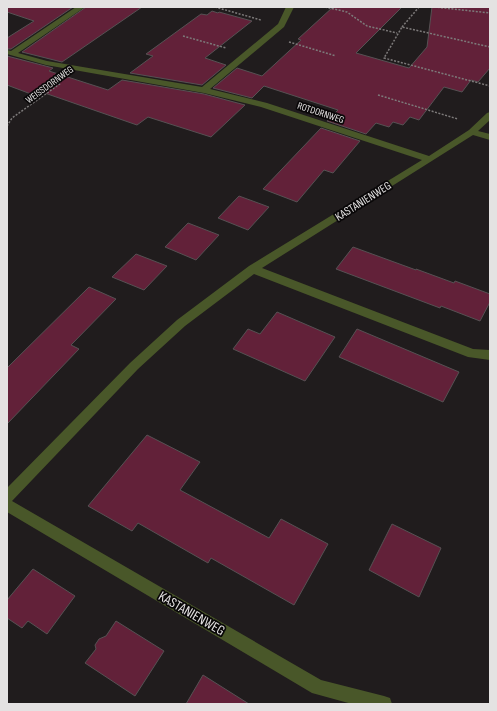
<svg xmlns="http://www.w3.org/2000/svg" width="497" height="711" viewBox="0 0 497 711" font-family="'Sofia Sans Condensed',sans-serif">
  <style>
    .building { fill: #622139; stroke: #565153 }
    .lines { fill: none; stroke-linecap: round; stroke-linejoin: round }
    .path { stroke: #7d7a7a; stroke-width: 1.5; stroke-dasharray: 2 1.5; stroke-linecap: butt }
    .minor { fill: #495729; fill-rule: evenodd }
    .labels { text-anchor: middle; stroke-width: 3.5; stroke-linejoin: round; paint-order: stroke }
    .far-street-label { font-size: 10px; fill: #e4e2e2; stroke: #090708 }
    .street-label { font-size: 12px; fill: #e4e2e2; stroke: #090708 }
    .near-street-label { font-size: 14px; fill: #e4e2e2; stroke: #090708 }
  </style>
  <rect width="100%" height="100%" fill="#201c1d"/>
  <g class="building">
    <path d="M 7,7 L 73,7 L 11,49 L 7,49 L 7,38 L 34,21 L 7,12 Z"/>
    <path d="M 86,7 L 142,7 L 62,62 L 22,52 Z"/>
    <path d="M 333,7 L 402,7 L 356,53 L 409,68 L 427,47 L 432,7 L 490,7 L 490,68 L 478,82 L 471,80 L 462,92 L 444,87 L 419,120 L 410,117 L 403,125 L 393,122 L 389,127 L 376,123 L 366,134 L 327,121 L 338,110 L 264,86 L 252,98 L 213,88 L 237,68 L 262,76 L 301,40 L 298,39 Z"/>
    <path d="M 212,11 L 218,13 L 219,12 L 252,21 L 205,58 L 226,65 L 202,85 L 130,73 L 153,56 L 146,54 L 201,14 L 207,15 Z"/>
    <path d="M 7,56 L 53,68 L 49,71 L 108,90 L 122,80 L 204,94 L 245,105 L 211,137 L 148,117 L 137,125 L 36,90 L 31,94 L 7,85 Z"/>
    <path d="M 321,128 L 360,141 L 333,173 L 324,170 L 297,202 L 263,189 Z"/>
    <path d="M 239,196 L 269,207 L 248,230 L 218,218 Z"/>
    <path d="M 188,223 L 219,235 L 196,260 L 165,247 Z"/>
    <path d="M 353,247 L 416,270 L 416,269 L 454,283 L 455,281 L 490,294 L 490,302 L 480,321 L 441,306 L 440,308 L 336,269 Z"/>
    <path d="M 136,254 L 167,266 L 144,290 L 112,277 Z"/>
    <path d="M 89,287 L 116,299 L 71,345 L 79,349 L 7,424 L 7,368 Z"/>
    <path d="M 277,312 L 335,337 L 305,381 L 233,349 L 248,329 L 260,334 Z"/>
    <path d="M 357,329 L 459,372 L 443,402 L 339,357 Z"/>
    <path d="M 147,435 L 200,462 L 180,490 L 269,538 L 281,519 L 328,544 L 294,605 L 211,558 L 208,563 L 138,523 L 132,531 L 88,506 Z"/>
    <path d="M 392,524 L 441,548 L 419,597 L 369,570 Z"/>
    <path d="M 33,569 L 75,596 L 47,634 L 28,621 L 22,628 L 7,618 L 7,600 Z"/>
    <path d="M 116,621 L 164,651 L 135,696 L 85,663 L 96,649 L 95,645 L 99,639 L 106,636 Z"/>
    <path d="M 203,675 L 249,704 L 186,704 Z"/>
  </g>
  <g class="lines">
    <g class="path">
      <path d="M 215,7 L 261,20"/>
      <path d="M 325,7 L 347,12 L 367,26 L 397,33"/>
      <path d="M 434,7 L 490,13"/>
      <path d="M 402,27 L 419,7"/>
      <path d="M 183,36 L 226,48"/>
      <path d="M 289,42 L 336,56"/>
      <path d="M 490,47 L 402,27 L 384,58 L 490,86"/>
      <path d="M 378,95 L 458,119"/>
      <path d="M 7,126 L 12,118 L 61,83"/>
    </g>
    <path class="minor" d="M 76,7 L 85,7 L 18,53 L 47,61 L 202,87 L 278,24 L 286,7 L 294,7 L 284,27 L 210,89 L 267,103 L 429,156 L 469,130 L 487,113 L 490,112 L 490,120 L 478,131 L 490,134 L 490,140 L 473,135 L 262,268 L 473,349 L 490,350 L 490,360 L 468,357 L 254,274 L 185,326 L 138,369 L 12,501 L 321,680 L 384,696 L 390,698 L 392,704 L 352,704 L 312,693 L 7,512 L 7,488 L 130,363 L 177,320 L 249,266 L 422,160 L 261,107 L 204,93 L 46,65 L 7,54 L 7,50 L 11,51 Z"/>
  </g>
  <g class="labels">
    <g class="far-street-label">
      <text transform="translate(49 84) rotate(-36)" y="4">WEISSDORNWEG</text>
      <text transform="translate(321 112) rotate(18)" y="4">ROTDORNWEG</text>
    </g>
    <g class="street-label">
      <text transform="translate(363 201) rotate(-32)" y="4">KASTANIENWEG</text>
    </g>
    <g class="near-street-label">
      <text transform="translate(192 613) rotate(30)" y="5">KASTANIENWEG</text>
    </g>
  </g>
  <rect width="497" height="711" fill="none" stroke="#e4e2e2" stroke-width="16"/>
</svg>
